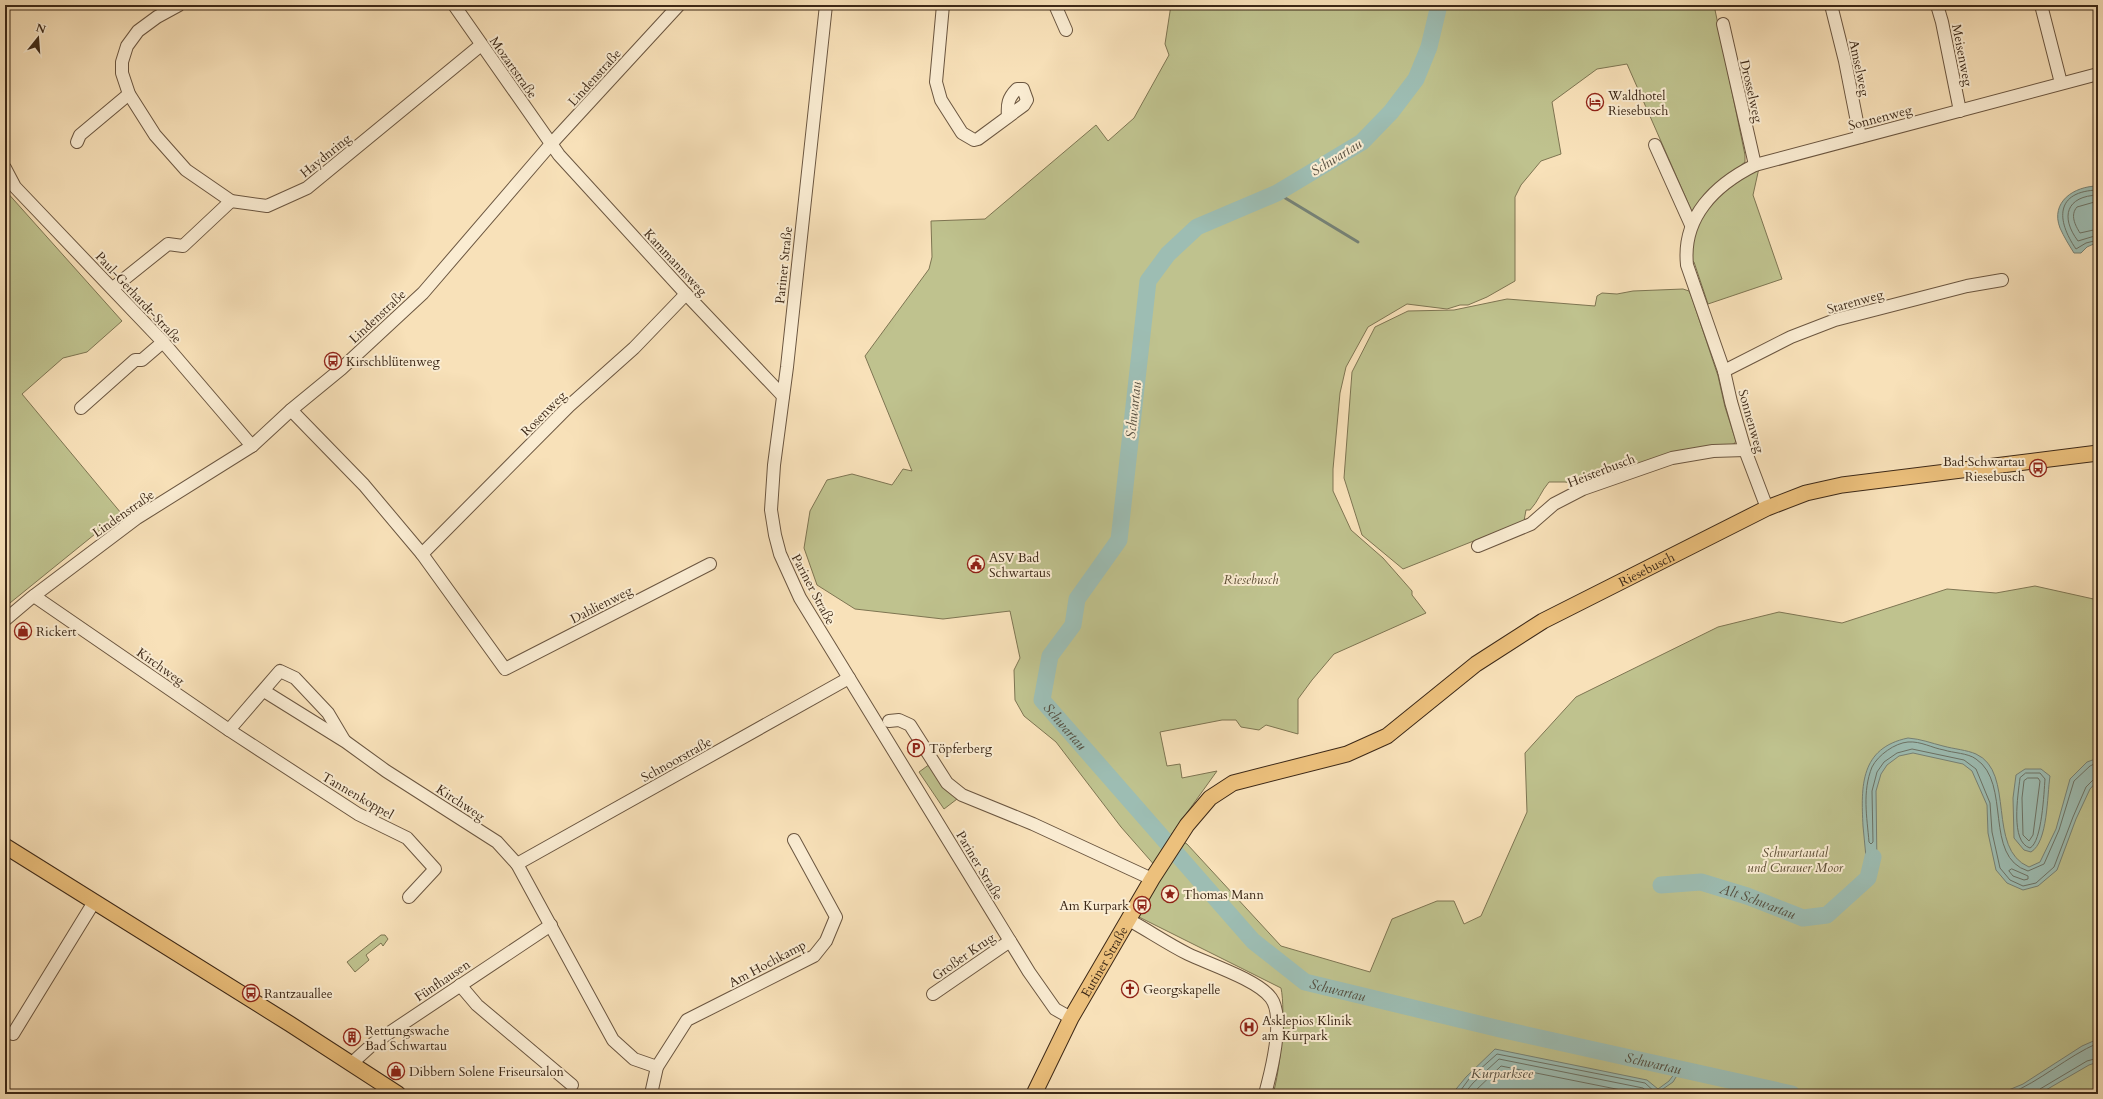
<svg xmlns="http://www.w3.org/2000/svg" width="2103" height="1099" viewBox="0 0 2103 1099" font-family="Cardo,serif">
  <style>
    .green { fill: #bfc28e; stroke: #7e7552 }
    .water { fill: #9dbdb3; stroke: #768175 }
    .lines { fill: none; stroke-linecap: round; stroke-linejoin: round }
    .shore { stroke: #6c7265; stroke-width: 1 }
    .stream { stroke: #768175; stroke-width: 3 }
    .river { stroke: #9dbdb3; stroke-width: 17 }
    .minor-casing { stroke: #6b5640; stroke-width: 14 }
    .major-casing { stroke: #3c2817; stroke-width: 17 }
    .minor { stroke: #faecd2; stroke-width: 12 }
    .major { stroke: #ecc07c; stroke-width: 15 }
    .labels { text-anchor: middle; stroke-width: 4; stroke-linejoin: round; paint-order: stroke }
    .street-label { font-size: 13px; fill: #3c2817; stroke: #faecd2 }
    .poi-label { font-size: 13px; fill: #3c2817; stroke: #faecd2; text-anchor: start }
    .park-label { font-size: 13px; font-style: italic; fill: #5d4e35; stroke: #faecd2 }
    .water-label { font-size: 14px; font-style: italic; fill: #544d3e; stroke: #faecd2 }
  </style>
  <rect width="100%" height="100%" fill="#f8e1b9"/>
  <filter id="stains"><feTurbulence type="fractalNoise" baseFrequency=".005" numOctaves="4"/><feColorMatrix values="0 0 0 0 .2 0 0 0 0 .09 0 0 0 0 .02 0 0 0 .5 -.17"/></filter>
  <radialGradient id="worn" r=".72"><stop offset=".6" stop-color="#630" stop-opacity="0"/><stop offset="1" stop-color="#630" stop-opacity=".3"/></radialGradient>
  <g class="green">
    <path d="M 1171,5 L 1714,5 L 1745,155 L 1745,162 L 1719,183 L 1693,214 L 1627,64 L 1597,69 L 1552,102 L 1561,154 L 1541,161 L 1521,185 L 1515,197 L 1515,281 L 1487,297 L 1468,305 L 1460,305 L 1447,309 L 1407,304 L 1368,327 L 1346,367 L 1340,393 L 1333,469 L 1333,491 L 1351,530 L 1383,558 L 1412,591 L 1412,595 L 1426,613 L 1334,654 L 1312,680 L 1298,699 L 1298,734 L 1266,725 L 1259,730 L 1241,727 L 1236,720 L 1222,720 L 1160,732 L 1167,766 L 1180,764 L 1182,778 L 1217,771 L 1171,835 L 1187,844 L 1281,946 L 1370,972 L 1392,919 L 1437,901 L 1454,901 L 1464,924 L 1481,916 L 1527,812 L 1525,753 L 1576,697 L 1718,627 L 1779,612 L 1842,623 L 1947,589 L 1996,593 L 2035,586 L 2098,600 L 2098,1094 L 1662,1094 L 1456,1091 L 1452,1094 L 1273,1094 C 1280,1071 1286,1011 1281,988 L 1131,913 L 1157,868 L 1121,827 L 1056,742 L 1024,716 L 1015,700 L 1014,670 L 1020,658 L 1010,611 L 943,619 L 855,609 L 817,585 L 804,548 L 810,511 L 827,480 L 852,474 L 892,485 L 903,469 L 912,471 L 865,356 L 929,269 L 932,257 L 931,221 L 985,219 L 1096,125 L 1108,141 L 1134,118 L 1169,55 L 1165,44 Z"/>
    <path d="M 1759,168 L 1753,195 L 1782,279 L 1708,304 L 1694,262 L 1690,259 C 1692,210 1722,192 1759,168 Z"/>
    <path d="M 5,190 L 122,321 L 87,352 L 63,358 L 22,394 L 121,513 L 5,607 Z"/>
    <path d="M 1683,289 L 1689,291 L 1692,298 L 1718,376 L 1725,407 L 1736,441 L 1734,444 L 1583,485 L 1565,482 L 1549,482 C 1541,491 1538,502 1530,510 L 1526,510 L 1524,521 L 1403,569 L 1362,535 L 1344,478 L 1352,372 L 1375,327 L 1408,311 L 1454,310 L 1507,299 L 1595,306 L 1597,296 L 1602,293 L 1617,294 L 1633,291 Z"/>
    <path d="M 930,764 L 961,796 L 944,809 L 919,772 Z"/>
    <path d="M 381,935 L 385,935 L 388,939 L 383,946 L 381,943 L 366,955 L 369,960 L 355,972 L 347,962 Z"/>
  </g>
  <g class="water">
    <path d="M 2098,186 L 2098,242 L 2087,247 L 2081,253 L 2074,253 C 2069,245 2064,237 2060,228 C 2050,202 2074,186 2098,186 Z"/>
    <path d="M 1908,738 C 1921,739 1931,743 1943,746 C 1954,749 1967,750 1976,754 C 2016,772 1986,849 2029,867 L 2040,862 L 2056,829 L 2070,779 L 2087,762 L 2098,758 L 2098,780 L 2090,789 L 2076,819 L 2057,870 L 2038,886 L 2023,890 L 2007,883 L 1996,870 L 1988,833 L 1987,805 L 1972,771 L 1963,764 L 1913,753 L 1899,756 L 1887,765 L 1881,774 L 1876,791 L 1877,866 L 1868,878 C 1866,861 1865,843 1863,826 C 1861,786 1860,748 1908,738 Z"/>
    <path d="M 2025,769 L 2041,769 L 2050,776 C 2047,796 2048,842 2031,852 L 2024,850 L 2014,838 L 2013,798 L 2016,775 Z"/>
    <path d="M 2098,1039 L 2098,1062 L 2089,1065 L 2039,1094 L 1999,1094 L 2023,1084 L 2082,1046 Z"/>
    <path d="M 1495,1049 L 1647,1080 L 1658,1089 L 1669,1081 L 1678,1069 L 1681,1069 L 1673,1082 L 1660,1091 L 1662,1094 L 1452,1094 L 1466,1077 Z"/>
  </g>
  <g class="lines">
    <g class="shore">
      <path d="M 2098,190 C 2055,191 2056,220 2076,249 L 2086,243 L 2098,240"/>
      <path d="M 2098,195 C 2066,196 2060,217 2078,241 L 2098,235"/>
      <path d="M 2098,201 L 2077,207 C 2070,215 2075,225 2080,233 L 2098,229"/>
      <path d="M 2098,762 L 2090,766 L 2074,781 L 2059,830 L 2044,864 L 2028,871 C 1983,857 2012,783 1976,759 C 1968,753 1953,753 1944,750 C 1932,748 1921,741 1908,742 C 1895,743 1878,755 1872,767 C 1862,792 1867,817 1869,842 L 1871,844 L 1873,842 L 1872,791 L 1877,772 L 1884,762 L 1897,753 L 1912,749 L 1964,760 L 1976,769 L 1990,803 L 1992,832 L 2000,868 L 2010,880 L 2023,886 L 2036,883 L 2054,867 L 2073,817 L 2086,787 L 2094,779 L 2098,778"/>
      <path d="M 2026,773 L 2040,773 L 2045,779 C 2044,792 2042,842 2030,848 C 2010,842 2018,795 2020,778 Z"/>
      <path d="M 2028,778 L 2038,778 L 2040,781 L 2033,835 L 2029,841 L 2023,835 L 2022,798 L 2024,781 Z"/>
      <path d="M 2012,869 L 2028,876 L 2028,879 L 2024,880 L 2013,876 L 2009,871 Z"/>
      <path d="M 1458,1094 L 1469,1079 L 1497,1054 L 1645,1083 L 1657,1094"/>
      <path d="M 1464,1094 L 1473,1083 L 1499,1059 L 1643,1088 L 1650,1094"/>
      <path d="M 1472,1094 L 1501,1066 L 1641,1094"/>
      <path d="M 2009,1094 C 2041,1081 2066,1057 2098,1043"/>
      <path d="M 2038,1094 L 2040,1089 L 2087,1061 L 2098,1058"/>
    </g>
    <path class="stream" d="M 1277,193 L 1358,242"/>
    <g class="river">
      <path id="s1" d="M 1439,5 L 1429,47 L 1416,79 L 1391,112 L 1362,142 L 1277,193 L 1197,227 L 1168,254 L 1148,281 L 1119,540 L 1077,599 L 1073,625 L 1050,656 L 1042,700 L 1253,941 L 1305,982 L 1500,1029 L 1792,1094"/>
      <path id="s2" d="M 1661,885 L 1701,882 L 1747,896 L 1803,918 L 1827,915 L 1868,878 L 1873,857"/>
    </g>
    <g class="minor-casing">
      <g id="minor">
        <path d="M 179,5 L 157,17 L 138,31 L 127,46 L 122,62 L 122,73 L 129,94 L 155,135 L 186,170 L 231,201 L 267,206 L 307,188 L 481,45"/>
        <path d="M 454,5 L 559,155 L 686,294 L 783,396"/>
        <path d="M 826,5 L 787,367 L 774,465 L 771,510 L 775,535 L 780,554 L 800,598 L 1029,972 L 1055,1009 L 1071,1018"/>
        <path d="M 943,5 L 936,82 L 941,100 L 962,133 L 974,140 L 978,139 L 1024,105 L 1027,100 L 1023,89 L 1017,89 C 1008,98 1007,104 1008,117"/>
        <path d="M 1055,5 L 1066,30"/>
        <path d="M 1831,5 L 1845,61 L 1860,137"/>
        <path d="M 1937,5 L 1942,22 L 1960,111"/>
        <path d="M 2041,5 L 2061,83"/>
        <path d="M 1723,24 L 1755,165"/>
        <path d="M 77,142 L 80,135 L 129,94"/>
        <path d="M 1655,145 L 1691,225"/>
        <path d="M 5,168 L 15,187 L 163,342 L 252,446"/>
        <path d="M 113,288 L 168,244 L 183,246 L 231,201"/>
        <path d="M 1724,371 L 1791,337 L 1835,320 L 1967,286 L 2002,280"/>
        <path d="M 81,408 L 135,360 L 142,360 L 163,342"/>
        <path d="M 291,410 L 364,485 L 422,554 L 505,669 L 710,564"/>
        <path d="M 1767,508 L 1745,450 L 1731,402 L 1724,371 L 1687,265 C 1682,217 1715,185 1755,165 L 2098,74"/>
        <path d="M 1478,546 L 1531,524 L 1554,504 L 1583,489 L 1672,458 L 1713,451 L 1745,450"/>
        <path d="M 422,554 L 569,406 L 634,348 L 686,294"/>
        <path d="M 34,596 L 229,730 L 280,671 L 295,678 L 328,713 L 344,740"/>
        <path d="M 5,620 L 31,598 L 137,518 L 252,446 L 291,410 L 341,369 L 423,293 L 551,144 L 679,5"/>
        <path d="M 264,691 L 346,742 L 386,771 L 497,842 L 517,864 L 613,1040 L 634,1059 L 657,1067"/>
        <path d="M 889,721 L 899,720 L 910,725 L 947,783 L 962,795 L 1033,824 L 1152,879"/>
        <path d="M 229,730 L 358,814 L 407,838 L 435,869 L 409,897"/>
        <path d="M 517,864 L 849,678"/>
        <path d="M 1129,920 C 1149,931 1168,944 1188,954 C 1209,964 1258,980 1271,998 C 1285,1017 1271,1072 1265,1094"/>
        <path d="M 460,985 L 477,1005 L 572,1085"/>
        <path d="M 933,994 L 1010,941"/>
        <path d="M 13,1034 L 94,902"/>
        <path d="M 352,1063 L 374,1043 L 551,925"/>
        <path d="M 651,1094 L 657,1067 L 687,1020 L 814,956 L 826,941 L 836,917 L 794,840"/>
      </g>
    </g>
    <g class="major-casing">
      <g id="major">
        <path d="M 5,846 L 290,1024 L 398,1094"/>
        <path id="s3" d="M 1034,1094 L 1071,1018 L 1152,879 L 1187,825 L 1210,798 L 1233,783 L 1347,754 L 1387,736 L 1476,664 L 1543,621 L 1767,508 L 1806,493 L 1842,485 L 2098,453"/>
      </g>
    </g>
    <use href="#minor" class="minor"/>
    <use href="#major" class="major"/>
  </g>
  <defs>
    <g id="hotel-ring" transform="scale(0.9)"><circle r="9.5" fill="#faecd2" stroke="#8f2418" stroke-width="1.5"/><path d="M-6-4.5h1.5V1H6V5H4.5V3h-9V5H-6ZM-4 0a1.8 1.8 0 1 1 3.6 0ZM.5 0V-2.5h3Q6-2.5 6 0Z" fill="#8f2418"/></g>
    <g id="bus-ring" transform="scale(0.9)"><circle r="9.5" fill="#faecd2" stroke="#8f2418" stroke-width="1.5"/><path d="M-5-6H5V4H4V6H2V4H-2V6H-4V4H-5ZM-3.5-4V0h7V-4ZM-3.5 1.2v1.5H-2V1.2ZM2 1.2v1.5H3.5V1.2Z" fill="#8f2418"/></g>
    <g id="civic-ring" transform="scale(0.9)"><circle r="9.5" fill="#faecd2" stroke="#8f2418" stroke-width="1.5"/><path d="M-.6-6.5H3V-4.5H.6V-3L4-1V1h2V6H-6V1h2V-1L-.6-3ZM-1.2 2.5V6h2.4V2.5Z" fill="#8f2418"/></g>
    <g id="shop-ring" transform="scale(0.9)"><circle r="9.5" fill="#faecd2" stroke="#8f2418" stroke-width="1.5"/><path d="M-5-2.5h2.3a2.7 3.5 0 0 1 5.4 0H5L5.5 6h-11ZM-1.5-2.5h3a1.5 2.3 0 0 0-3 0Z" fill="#8f2418"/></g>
    <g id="parking-ring" transform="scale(0.9)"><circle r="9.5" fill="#faecd2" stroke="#8f2418" stroke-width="1.5"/><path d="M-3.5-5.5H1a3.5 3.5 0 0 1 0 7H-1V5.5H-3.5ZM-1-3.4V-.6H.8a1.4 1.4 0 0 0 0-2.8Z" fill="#8f2418"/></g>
    <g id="sight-ring" transform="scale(0.9)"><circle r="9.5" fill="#faecd2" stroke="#8f2418" stroke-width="1.5"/><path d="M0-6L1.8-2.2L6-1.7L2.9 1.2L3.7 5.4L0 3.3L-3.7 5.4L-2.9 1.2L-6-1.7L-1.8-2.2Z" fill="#8f2418"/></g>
    <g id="church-ring" transform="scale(0.9)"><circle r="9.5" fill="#faecd2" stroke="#8f2418" stroke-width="1.5"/><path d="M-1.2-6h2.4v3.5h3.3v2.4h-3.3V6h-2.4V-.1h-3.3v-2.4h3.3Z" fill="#8f2418"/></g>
    <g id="hospital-ring" transform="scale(0.9)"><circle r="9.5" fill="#faecd2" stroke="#8f2418" stroke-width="1.5"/><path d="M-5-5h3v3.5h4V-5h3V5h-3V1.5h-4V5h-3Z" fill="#8f2418"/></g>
    <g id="building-ring" transform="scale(0.9)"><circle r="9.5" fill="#faecd2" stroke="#8f2418" stroke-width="1.5"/><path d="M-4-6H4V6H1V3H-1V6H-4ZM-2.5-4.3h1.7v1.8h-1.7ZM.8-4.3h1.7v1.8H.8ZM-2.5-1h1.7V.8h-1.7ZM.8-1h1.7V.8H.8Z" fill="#8f2418"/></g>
  </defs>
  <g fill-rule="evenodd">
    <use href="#hotel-ring" x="1595" y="102"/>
    <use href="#bus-ring" x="333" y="361"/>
    <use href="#bus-ring" x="2038" y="468"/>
    <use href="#civic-ring" x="976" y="564"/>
    <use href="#shop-ring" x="23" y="631"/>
    <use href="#parking-ring" x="916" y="748"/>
    <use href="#sight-ring" x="1170" y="894"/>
    <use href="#bus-ring" x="1142" y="905"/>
    <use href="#church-ring" x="1130" y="989"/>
    <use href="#bus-ring" x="251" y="993"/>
    <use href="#hospital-ring" x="1249" y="1027"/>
    <use href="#building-ring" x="352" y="1037"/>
    <use href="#shop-ring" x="396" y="1071"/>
  </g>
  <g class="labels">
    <g class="street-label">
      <text transform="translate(1963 55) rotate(79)" y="5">Meisenweg</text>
      <text transform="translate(514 67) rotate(55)" y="5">Mozartstraße</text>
      <text transform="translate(1860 68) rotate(78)" y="5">Amselweg</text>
      <text transform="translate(594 77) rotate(-48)" y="5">Lindenstraße</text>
      <text transform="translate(1752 91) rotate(77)" y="5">Drosselweg</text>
      <text transform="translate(1880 117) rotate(-15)" y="5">Sonnenweg</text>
      <text transform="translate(325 155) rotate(-39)" y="5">Haydnring</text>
      <text transform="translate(676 262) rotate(47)" y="5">Kammannsweg</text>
      <text transform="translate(783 265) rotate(-84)" y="5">Pariner Straße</text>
      <text transform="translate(139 297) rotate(47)" y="5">Paul-Gerhardt-Straße</text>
      <text transform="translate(1855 301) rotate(-16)" y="5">Starenweg</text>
      <text transform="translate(377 316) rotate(-43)" y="5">Lindenstraße</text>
      <text transform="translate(543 413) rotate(-45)" y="5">Rosenweg</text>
      <text transform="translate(1752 421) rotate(74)" y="5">Sonnenweg</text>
      <text transform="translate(1601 470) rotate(-21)" y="5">Heisterbusch</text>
      <text transform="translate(123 513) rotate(-35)" y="5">Lindenstraße</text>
      <text dy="5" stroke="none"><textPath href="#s3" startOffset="844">Riesebusch</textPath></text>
      <text transform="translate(814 589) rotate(62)" y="5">Pariner Straße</text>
      <text transform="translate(601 604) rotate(-27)" y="5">Dahlienweg</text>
      <text transform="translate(161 666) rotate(35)" y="5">Kirchweg</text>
      <text transform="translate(676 759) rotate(-29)" y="5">Schnoorstraße</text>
      <text transform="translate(358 795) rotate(30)" y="5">Tannenkoppel</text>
      <text transform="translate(461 802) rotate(33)" y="5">Kirchweg</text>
      <text transform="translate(980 865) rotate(59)" y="5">Pariner Straße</text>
      <text transform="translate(963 956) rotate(-35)" y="5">Großer Krug</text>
      <text dy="5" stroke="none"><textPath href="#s3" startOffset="150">Eutiner Straße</textPath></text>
      <text transform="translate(767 963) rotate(-28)" y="5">Am Hochkamp</text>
      <text transform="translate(442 980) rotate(-34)" y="5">Fünfhausen</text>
    </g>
    <g class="poi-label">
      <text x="1608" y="100">Waldhotel<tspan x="1608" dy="15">Riesebusch</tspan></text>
      <text x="346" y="366">Kirschblütenweg</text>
      <text x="2025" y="466" text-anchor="end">Bad Schwartau<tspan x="2025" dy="15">Riesebusch</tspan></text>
      <text x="989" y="562">ASV Bad<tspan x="989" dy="15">Schwartaus</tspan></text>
      <text x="36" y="636">Rickert</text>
      <text x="929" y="753">Töpferberg</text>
      <text x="1183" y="899">Thomas Mann</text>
      <text x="1129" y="910" text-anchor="end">Am Kurpark</text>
      <text x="1143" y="994">Georgskapelle</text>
      <text x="264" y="998">Rantzauallee</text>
      <text x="1262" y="1025">Asklepios Klinik<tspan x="1262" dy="15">am Kurpark</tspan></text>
      <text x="365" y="1035">Rettungswache<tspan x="365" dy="15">Bad Schwartau</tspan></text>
      <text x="409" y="1076">Dibbern Solene Friseursalon</text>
    </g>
    <g class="park-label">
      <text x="1251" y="584">Riesebusch</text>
      <text x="1795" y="857">Schwartautal<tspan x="1795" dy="15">und Curauer Moor</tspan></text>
    </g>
    <g class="water-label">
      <text transform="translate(1336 157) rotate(-32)" y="5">Schwartau</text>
      <text transform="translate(1133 410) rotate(-84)" y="5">Schwartau</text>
      <text dy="5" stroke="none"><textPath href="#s1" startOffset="898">Schwartau</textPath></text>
      <text dy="5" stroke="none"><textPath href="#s2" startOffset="100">Alt Schwartau</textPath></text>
      <text dy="5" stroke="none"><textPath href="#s1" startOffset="1283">Schwartau</textPath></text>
      <text dy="5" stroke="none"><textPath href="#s1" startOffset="1607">Schwartau</textPath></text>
      <text x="1502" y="1078">Kurparksee</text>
    </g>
  </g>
  <rect width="2103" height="1099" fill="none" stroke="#f8e1b9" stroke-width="20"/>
  <rect x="6" y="6" width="2091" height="1087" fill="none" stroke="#3c2817" stroke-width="2"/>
  <rect x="10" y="10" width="2083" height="1079" fill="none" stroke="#3c2817"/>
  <g transform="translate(38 38) rotate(17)" stroke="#faecd2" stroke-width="3" paint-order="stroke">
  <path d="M0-3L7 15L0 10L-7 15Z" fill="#3c2817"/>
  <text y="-6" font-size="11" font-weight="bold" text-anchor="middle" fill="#3c2817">N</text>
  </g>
  <rect width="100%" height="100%" filter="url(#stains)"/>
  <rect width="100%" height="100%" fill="url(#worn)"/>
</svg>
